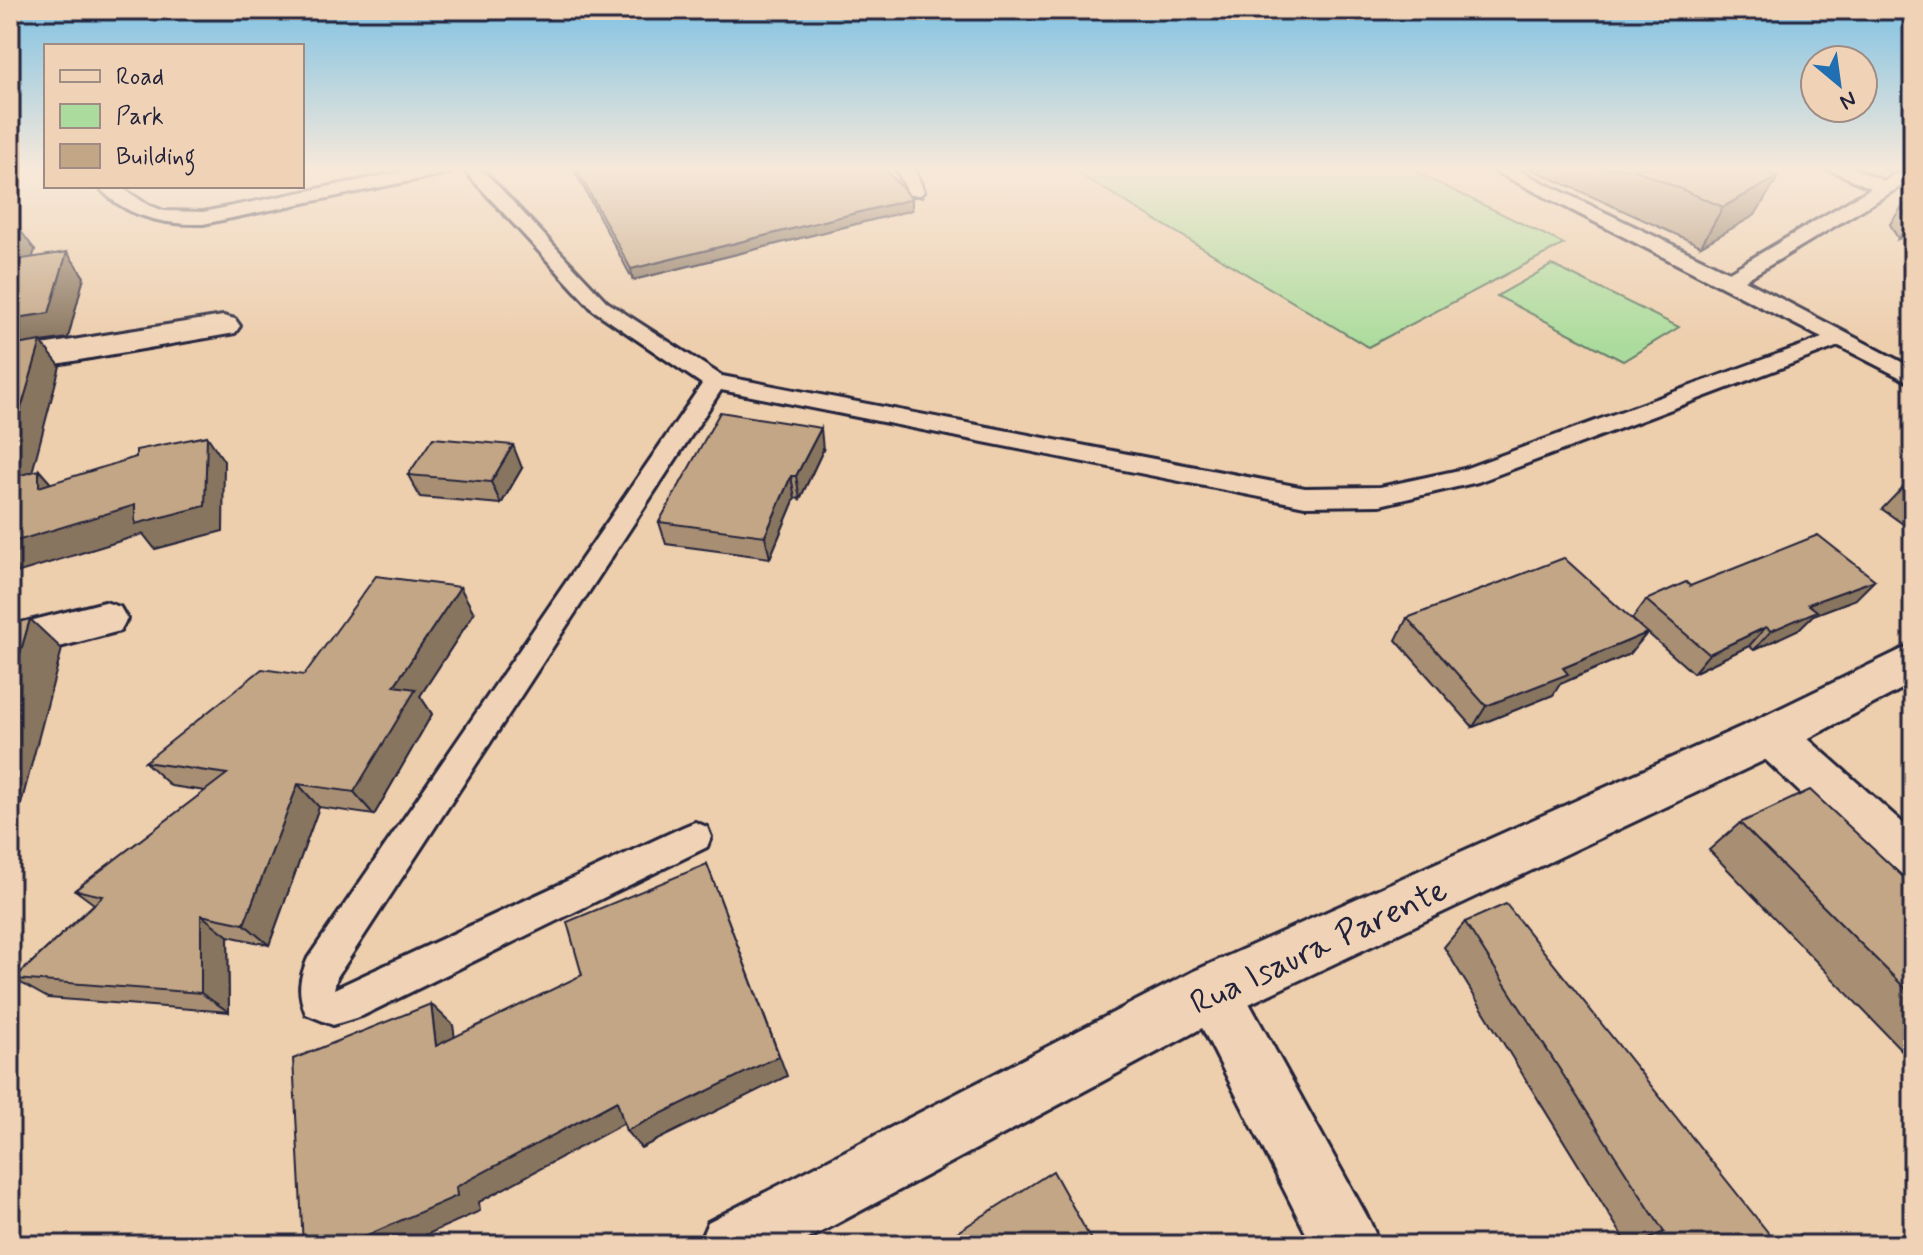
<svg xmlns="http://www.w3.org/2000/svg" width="1923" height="1255" viewBox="0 0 1923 1255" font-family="Mynerve,sans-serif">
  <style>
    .green { fill: #acdc9d; stroke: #677f6c; stroke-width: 2 }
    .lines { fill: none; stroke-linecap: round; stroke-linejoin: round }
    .lane-casing { stroke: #22223b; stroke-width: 6 }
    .street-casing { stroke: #22223b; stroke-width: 6 }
    .secondary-casing { stroke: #22223b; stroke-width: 6 }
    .lane { fill: #f0d3b6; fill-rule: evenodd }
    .street { fill: #f0d3b6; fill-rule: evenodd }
    .secondary { fill: #f0d3b6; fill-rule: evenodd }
    .wall { fill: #a88f73; stroke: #22223b; stroke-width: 2 }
    .shaded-wall { fill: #88745e; stroke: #22223b; stroke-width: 2 }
    .building { fill: #c3a686; stroke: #22223b; stroke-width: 2 }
    .labels { text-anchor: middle; stroke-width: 7; stroke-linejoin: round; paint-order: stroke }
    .near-street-label { font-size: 34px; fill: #22223b; stroke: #f0d3b6 }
  </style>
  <rect width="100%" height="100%" fill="#edcead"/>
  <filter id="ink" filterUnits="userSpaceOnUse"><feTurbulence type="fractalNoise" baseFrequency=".0125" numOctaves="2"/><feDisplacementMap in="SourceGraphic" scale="16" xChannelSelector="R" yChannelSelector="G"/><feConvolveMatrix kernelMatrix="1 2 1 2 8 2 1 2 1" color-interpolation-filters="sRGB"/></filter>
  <g filter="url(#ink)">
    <g class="green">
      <path d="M 1069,168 L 1407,168 L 1564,244 L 1368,347 Z"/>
      <path d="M 1552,265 L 1679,327 L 1623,361 L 1497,296 Z"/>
    </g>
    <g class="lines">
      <g class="lane-casing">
        <g id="lane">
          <path d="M 421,168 L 457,168 L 448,173 L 203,224 C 165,225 124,217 98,186 L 119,186 L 148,205 L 164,211 L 203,212 Z"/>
          <path d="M 462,168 L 481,168 L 607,302 L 722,376 L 1305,488 L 1380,487 L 1464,469 L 1822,338 L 1489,168 L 1513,168 L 1729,272 L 1871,188 L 1826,168 L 1852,168 L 1884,181 L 1905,168 L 1913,168 L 1913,179 L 1745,280 L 1913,368 L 1913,384 L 1839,346 L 1478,482 L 1380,505 L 1305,506 L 721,390 L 337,977 L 334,989 L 683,827 L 695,822 L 707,827 L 711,837 L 707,847 L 362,1016 L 333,1025 L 306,1014 C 297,992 299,979 308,958 L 702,384 L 593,310 Z"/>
          <path d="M 896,168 L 914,168 L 924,191 L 921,195 L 909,195 Z"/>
        </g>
      </g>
      <g class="street-casing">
        <g id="street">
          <path d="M 223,316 L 235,319 L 240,326 L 235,333 L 10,372 L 10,350 Z"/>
          <path d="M 105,602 L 120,607 L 127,619 L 120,631 L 10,660 L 10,626 Z"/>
          <path d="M 1771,715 L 1788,721 L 1913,832 L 1913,889 L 1895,882 L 1754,749 L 1747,735 L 1754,721 Z"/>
          <path d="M 1212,964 L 1232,972 L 1370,1222 L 1380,1245 L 1312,1245 L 1184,992 L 1192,972 Z"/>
        </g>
      </g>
      <g class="secondary-casing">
        <path id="secondary" d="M 1913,644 L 1913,683 L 1788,749 L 1232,1012 L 797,1245 L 698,1245 L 708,1222 L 1192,972 L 1754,721 Z"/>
      </g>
      <use href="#lane" class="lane"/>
      <use href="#street" class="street"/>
      <use href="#secondary" class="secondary"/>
    </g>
    <g class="wall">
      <path d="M 573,168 L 884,168 L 912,199 L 912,210 L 633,280 Z"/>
      <path d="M 1529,168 L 1754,168 L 1755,215 L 1701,246 Z"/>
      <path d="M 1881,168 L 1899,168 L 1892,173 Z"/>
      <path d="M 1913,199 L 1913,232 L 1898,239 L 1890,224 L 1901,208 Z"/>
      <path d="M 823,450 L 800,499 L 795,498 L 770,558 L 666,544 L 659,522 Z"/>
      <path d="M 522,468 L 501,504 L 420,497 L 408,475 Z"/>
      <path d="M 1913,483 L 1913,531 L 1882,509 L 1903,487 Z"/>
      <path d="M 1690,586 L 1856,599 L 1813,615 L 1799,629 L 1754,650 L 1749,646 L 1693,673 L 1632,619 L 1646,600 Z"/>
      <path d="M 474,613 L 420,696 L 432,714 L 374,815 L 319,807 L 269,945 L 228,936 L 229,1012 L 48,998 L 14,979 L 94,904 L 75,890 L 205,791 L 171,786 L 145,762 L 304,675 Z"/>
      <path d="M 1407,618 L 1647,633 L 1630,654 L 1560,684 L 1553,695 L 1473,727 L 1396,640 Z"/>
      <path d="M 1740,823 L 1913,886 L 1913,1062 L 1709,850 Z"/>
      <path d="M 1465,922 L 1778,1245 L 1628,1245 L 1444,947 Z"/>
    </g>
    <g class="shaded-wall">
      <path d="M 1778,177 L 1755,215 L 1701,246 L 1723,207 Z"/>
      <path d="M 912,199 L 912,210 L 633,280 L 631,269 Z"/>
      <path d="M 1913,221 L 1913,232 L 1898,239 L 1910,222 Z"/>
      <path d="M 17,226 L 35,250 L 23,287 L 10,270 L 10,245 Z"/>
      <path d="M 67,252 L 84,277 L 68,338 L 41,342 L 60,366 L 23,507 L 10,493 L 10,319 Z"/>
      <path d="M 821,428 L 823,450 L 800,499 L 796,476 Z"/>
      <path d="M 207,436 L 224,461 L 223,531 L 155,549 L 143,534 L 10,575 L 10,543 Z"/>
      <path d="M 513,445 L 522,468 L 501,504 L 491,482 Z"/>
      <path d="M 39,470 L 61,495 L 39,487 Z"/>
      <path d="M 791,476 L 795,498 L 770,558 L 765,536 Z"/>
      <path d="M 1875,580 L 1856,599 L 1813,615 L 1799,629 L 1754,650 L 1771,631 L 1808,604 Z"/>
      <path d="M 460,587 L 474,613 L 420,696 L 432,714 L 374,815 L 354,792 L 394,686 Z"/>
      <path d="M 30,619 L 62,649 L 10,846 L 10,688 Z"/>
      <path d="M 1766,627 L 1749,646 L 1693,673 L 1709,654 Z"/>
      <path d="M 1647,633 L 1630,654 L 1560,684 L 1553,695 L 1473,727 L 1486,706 L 1563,668 Z"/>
      <path d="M 298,784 L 319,807 L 269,945 L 244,924 Z"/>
      <path d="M 707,864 L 787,1076 L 641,1148 L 626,1131 Z"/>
      <path d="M 201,915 L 228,936 L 229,1012 L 201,993 Z"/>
      <path d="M 431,1004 L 453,1025 L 459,1066 L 436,1046 Z"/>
      <path d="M 617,1101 L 632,1119 L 479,1202 L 480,1211 L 403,1245 L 345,1245 Z"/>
    </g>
    <g class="building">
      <path d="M 576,168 L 884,168 L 912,199 L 631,269 Z"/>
      <path d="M 1631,168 L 1754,168 L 1778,177 L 1723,207 Z"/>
      <path d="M 1913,199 L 1913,221 L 1910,222 L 1901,208 Z"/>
      <path d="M 17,226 L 10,245 L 10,227 Z"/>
      <path d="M 67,252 L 49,313 L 10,319 L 10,261 Z"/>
      <path d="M 41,341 L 10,446 L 10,346 Z"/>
      <path d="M 720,412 L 821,428 L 796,476 L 791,476 L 765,536 L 659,522 Z"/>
      <path d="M 207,436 L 205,506 L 135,524 L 135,505 L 10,543 L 10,478 L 39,470 L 39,487 L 136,457 L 136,450 Z"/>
      <path d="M 433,438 L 513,445 L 491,482 L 408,475 Z"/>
      <path d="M 1913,483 L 1913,494 L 1903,487 Z"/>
      <path d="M 1818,535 L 1875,580 L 1808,604 L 1817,611 L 1771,631 L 1766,627 L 1709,654 L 1646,600 L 1686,582 L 1690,586 Z"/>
      <path d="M 1564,558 L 1647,633 L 1563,668 L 1568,674 L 1486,706 L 1407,618 Z"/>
      <path d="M 376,576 L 460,587 L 394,686 L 416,689 L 354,792 L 298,784 L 244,924 L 201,915 L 201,993 L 14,979 L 103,896 L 75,890 L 227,774 L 145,762 L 262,669 L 304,675 Z"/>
      <path d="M 30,619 L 10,688 L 10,624 Z"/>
      <path d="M 1810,790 L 1913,886 L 1913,996 L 1740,823 Z"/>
      <path d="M 707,864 L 779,1056 L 626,1131 L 617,1101 L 456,1187 L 457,1196 L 345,1245 L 303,1245 L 293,1059 L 431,1004 L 436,1046 L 582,975 L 567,922 Z"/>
      <path d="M 1506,904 L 1778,1245 L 1636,1245 L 1664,1232 L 1465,922 Z"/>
      <path d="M 1053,1171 L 1094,1245 L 937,1245 Z"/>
    </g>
  </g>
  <linearGradient id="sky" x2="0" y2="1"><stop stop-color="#80c2e3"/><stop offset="0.49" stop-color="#f7e9da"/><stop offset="1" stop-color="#f7e9da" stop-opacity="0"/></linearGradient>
  <rect width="1923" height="344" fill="url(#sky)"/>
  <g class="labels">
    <g class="near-street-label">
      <text transform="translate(1318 945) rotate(-25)" y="12">Rua Isaura Parente</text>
    </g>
  </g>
  <rect width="1923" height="1255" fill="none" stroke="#f0d3b6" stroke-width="40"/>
  <rect x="20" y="20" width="1883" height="1215" fill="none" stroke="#22223b" stroke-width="3" filter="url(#ink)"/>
  <rect x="44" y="44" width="260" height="144" fill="#f0d3b6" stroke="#9e8c85" stroke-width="2"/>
  <rect x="60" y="70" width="40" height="12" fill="#f0d3b6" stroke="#9e8c85" stroke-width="2"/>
  <text x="116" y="84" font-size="24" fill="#22223b">Road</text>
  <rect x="60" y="104" width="40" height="24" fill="#acdc9d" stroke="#9e8c85" stroke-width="2"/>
  <text x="116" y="124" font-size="24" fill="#22223b">Park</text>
  <rect x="60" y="144" width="40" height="24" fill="#c3a686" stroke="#9e8c85" stroke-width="2"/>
  <text x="116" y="164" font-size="24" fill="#22223b">Building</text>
  <g transform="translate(1839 84) rotate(151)"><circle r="38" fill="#f0d3b6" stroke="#9e8c85" stroke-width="2"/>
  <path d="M0-6L14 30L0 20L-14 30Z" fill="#1f6fb2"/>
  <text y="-12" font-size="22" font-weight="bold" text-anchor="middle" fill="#22223b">N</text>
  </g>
</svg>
